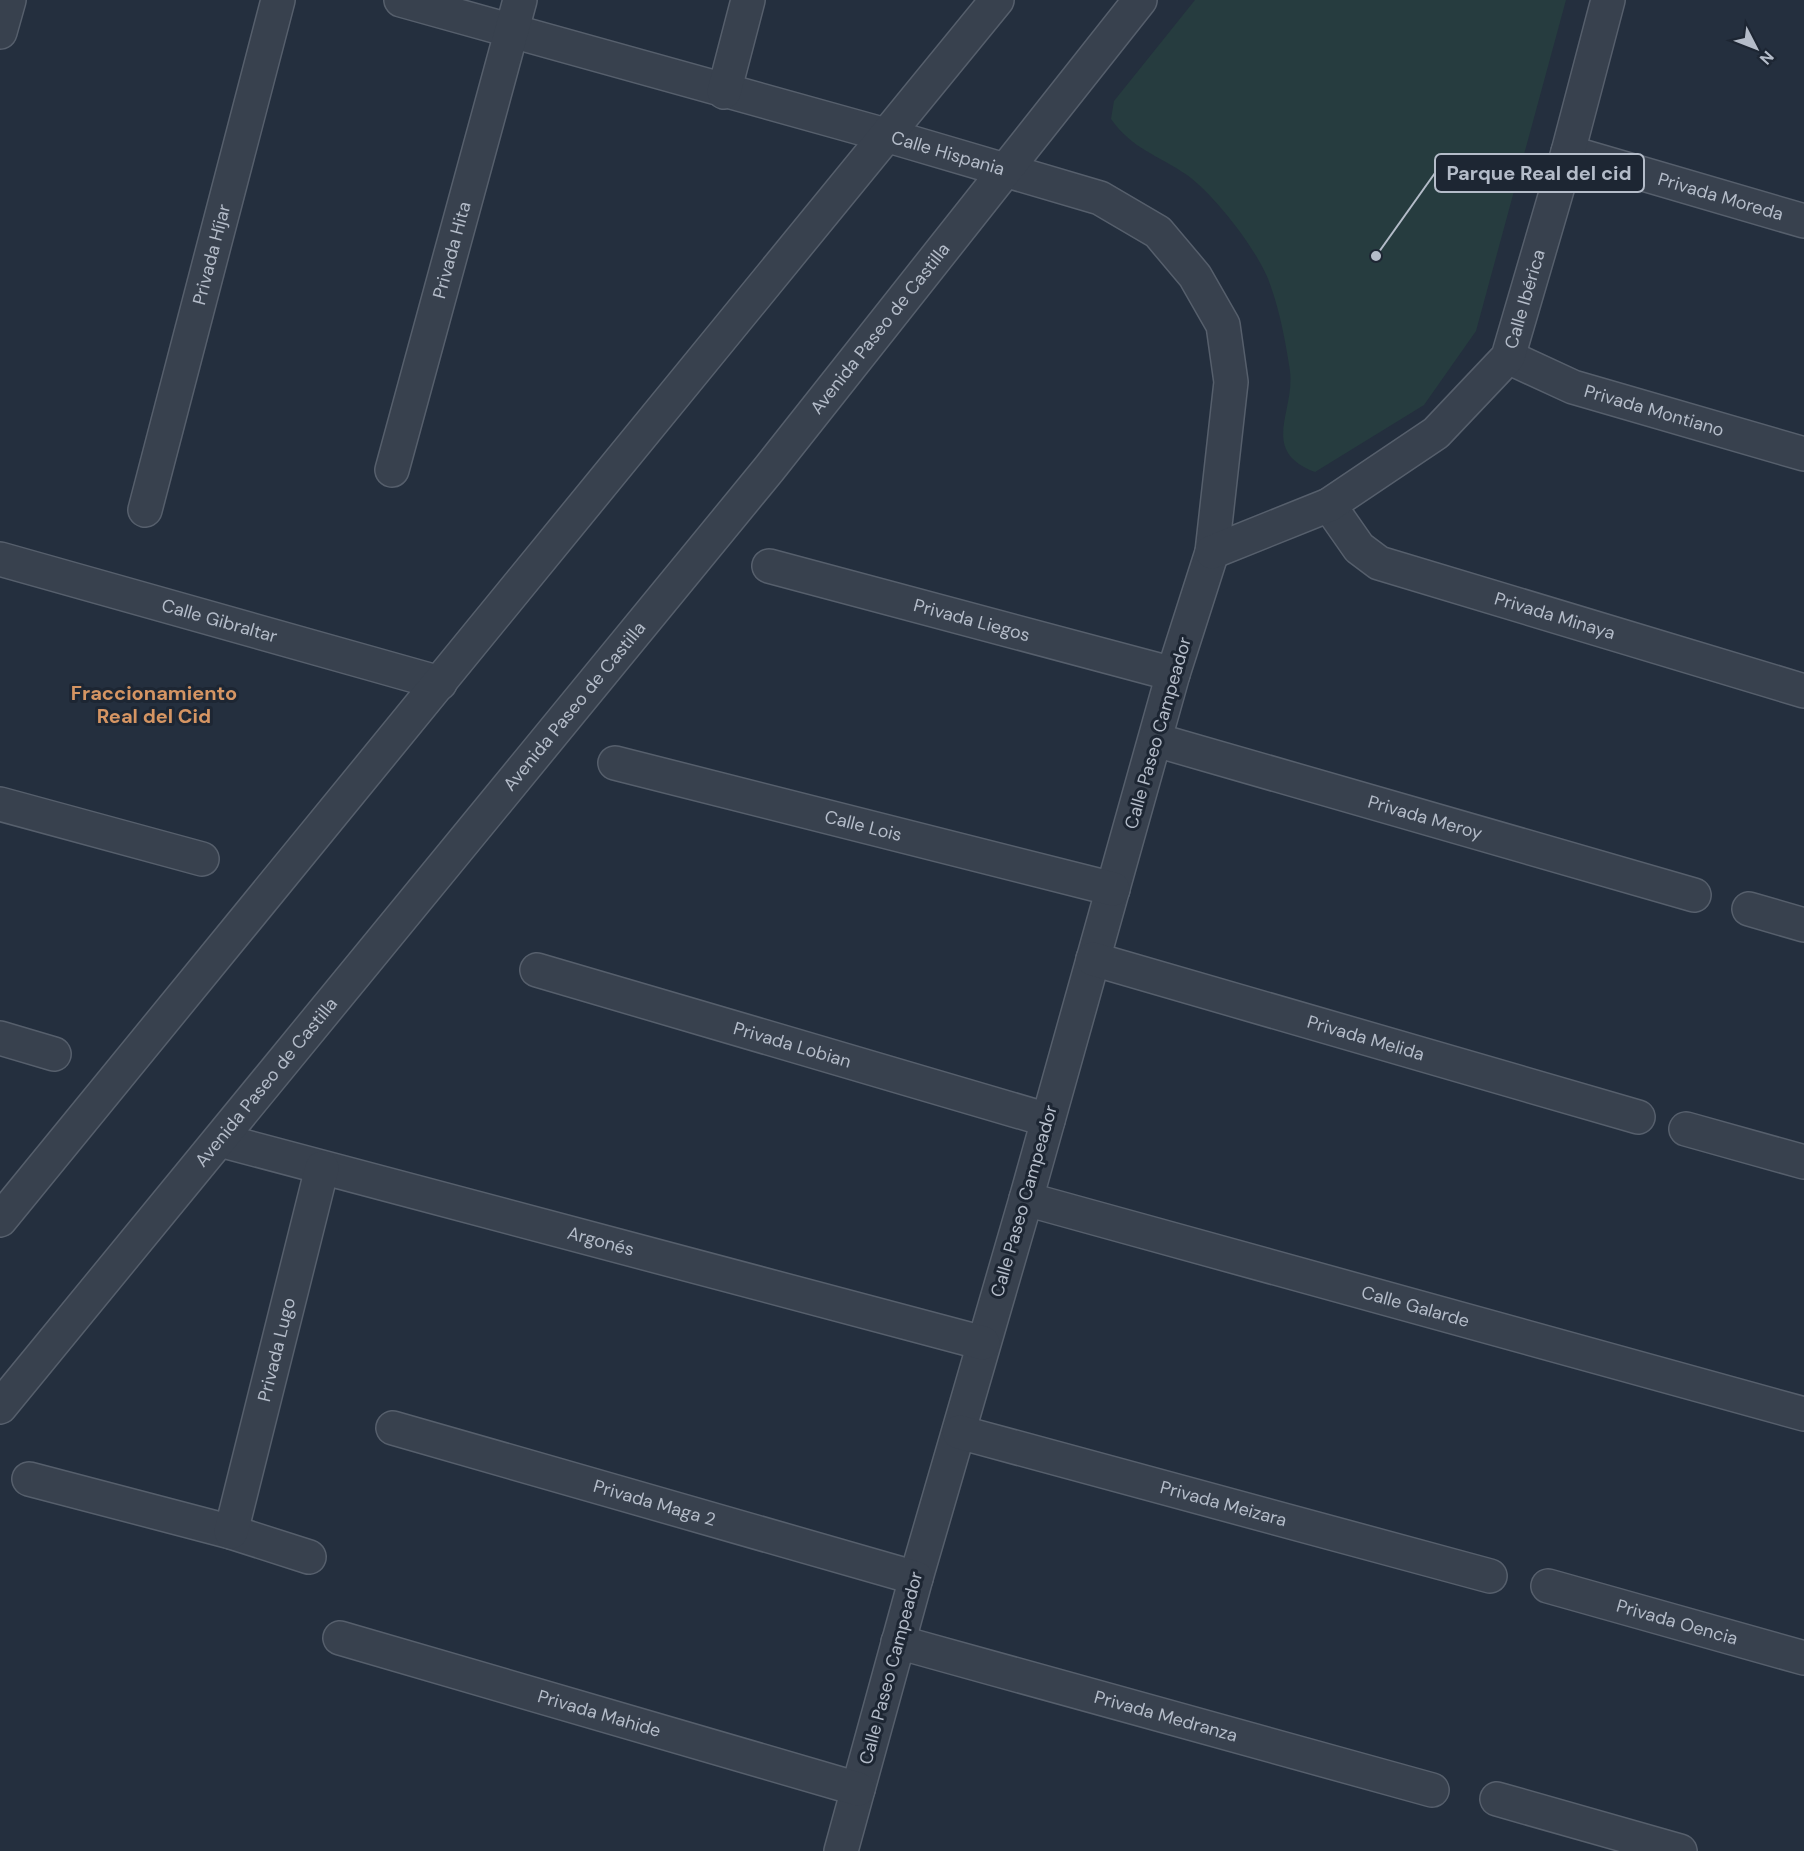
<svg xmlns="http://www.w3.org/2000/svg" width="1804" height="1851" viewBox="0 0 1804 1851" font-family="'DM Sans',sans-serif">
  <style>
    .green { fill: #263c3f }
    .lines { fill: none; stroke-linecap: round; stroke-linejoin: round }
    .minor-casing { stroke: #565f6c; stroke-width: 36 }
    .minor { stroke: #38414e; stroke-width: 33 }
    .labels { text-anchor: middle; stroke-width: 6; stroke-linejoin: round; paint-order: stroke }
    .street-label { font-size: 18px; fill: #b4bcc9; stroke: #1d2633 }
    .neighbourhood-label { font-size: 20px; font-weight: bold; fill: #d59563; stroke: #1d2633 }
    .leader { fill: none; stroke: #b4bcc9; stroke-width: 2 }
    .callout-dot { fill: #b4bcc9; stroke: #1d2633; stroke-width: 2 }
    .callout { fill: #1d2633; stroke: #b4bcc9; stroke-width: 2 }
    .callout-label { font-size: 20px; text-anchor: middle; font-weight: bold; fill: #b4bcc9 }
  </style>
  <rect width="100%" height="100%" fill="#242f3e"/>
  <path class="green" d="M 1195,0 L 1566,0 L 1476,331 L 1424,405 L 1315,472 C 1259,451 1295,413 1290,371 C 1286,344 1280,312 1271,287 C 1261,254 1215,195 1187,175 C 1158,155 1132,149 1111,119 L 1114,101 Z"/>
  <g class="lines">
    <g class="minor-casing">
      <g id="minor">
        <path id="s1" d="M 401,0 L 889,136 L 1100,198 L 1158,232 L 1195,276 L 1223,325 L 1231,382 L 1212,552 L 1173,674 L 1026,1199 L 916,1578 L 841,1851"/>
        <path d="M 0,32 L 9,0"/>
        <path d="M 724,92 L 748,0"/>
        <path id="s2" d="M 1568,152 L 1804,221"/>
        <path id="s3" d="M 1508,357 L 1573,387 L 1804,454"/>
        <path id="s4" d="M 392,470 L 520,0"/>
        <path id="s5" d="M 1329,505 L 1359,548 L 1379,563 L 1804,691"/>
        <path id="s6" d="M 145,510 L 278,0"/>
        <path id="s7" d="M 1212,552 L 1329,505 L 1436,433 L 1508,357 L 1568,152 L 1608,0"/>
        <path id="s8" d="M 0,559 L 440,683"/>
        <path id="s9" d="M 769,566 L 1173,674"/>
        <path id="s10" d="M 1156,740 L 1694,895"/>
        <path id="s11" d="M 615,763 L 1113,889"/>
        <path d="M 0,804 L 202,859"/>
        <path d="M 1749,909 L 1804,925"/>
        <path id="s12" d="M 1093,959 L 1638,1117"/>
        <path id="s13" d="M 537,970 L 1048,1120"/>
        <path d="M 0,1038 L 54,1054"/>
        <path d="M 1686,1129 L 1804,1162"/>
        <path id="s14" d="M 220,1140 L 983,1343"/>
        <path id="s15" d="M 1026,1199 L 1804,1414"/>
        <path d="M 0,1220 L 997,0"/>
        <path id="s16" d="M 0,1407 L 769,469 L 1140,0"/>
        <path id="s17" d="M 393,1428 L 916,1578"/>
        <path id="s18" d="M 959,1432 L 1490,1576"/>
        <path d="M 29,1479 L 231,1532 L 309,1557"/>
        <path id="s19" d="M 231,1532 L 322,1168"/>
        <path id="s20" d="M 1548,1586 L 1804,1658"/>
        <path id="s21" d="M 340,1638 L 858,1789"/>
        <path id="s22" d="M 898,1642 L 1432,1790"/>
        <path d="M 1497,1799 L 1680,1851"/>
      </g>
    </g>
    <use href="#minor" class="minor"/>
  </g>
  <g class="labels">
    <g class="street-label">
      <text dy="6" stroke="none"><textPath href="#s1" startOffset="568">Calle Hispania</textPath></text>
      <text dy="6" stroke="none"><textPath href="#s2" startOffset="159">Privada Moreda</textPath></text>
      <text dy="6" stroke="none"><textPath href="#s4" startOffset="228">Privada Hita</textPath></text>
      <text dy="6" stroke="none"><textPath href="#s6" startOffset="264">Privada Híjar</textPath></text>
      <text dy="6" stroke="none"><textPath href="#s7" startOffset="420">Calle Ibérica</textPath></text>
      <text dy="6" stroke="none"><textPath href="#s16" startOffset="1392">Avenida Paseo de Castilla</textPath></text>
      <text dy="6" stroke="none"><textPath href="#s3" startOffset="156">Privada Montiano</textPath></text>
      <text dy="6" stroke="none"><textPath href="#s5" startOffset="261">Privada Minaya</textPath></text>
      <text dy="6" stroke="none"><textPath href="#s9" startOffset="210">Privada Liegos</textPath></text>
      <text dy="6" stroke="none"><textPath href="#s8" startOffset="228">Calle Gibraltar</textPath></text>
      <text dy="6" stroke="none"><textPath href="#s16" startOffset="906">Avenida Paseo de Castilla</textPath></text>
      <text transform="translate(1158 733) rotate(-74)" y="6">Calle Paseo Campeador</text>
      <text dy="6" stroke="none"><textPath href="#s10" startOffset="280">Privada Meroy</textPath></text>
      <text dy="6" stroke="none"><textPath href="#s11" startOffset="256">Calle Lois</textPath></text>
      <text dy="6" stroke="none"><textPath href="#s12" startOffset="284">Privada Melida</textPath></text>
      <text dy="6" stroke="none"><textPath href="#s13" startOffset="266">Privada Lobian</textPath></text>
      <text dy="6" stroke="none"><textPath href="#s16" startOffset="420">Avenida Paseo de Castilla</textPath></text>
      <text transform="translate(1024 1201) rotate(-74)" y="6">Calle Paseo Campeador</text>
      <text dy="6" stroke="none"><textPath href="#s14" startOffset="394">Argonés</textPath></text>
      <text dy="6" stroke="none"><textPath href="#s15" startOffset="404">Calle Galarde</textPath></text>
      <text dy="6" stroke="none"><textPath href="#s19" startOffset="188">Privada Lugo</textPath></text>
      <text dy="6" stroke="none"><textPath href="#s17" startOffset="272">Privada Maga 2</textPath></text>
      <text dy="6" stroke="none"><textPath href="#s18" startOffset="274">Privada Meizara</textPath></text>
      <text dy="6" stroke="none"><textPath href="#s20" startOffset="134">Privada Oencia</textPath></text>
      <text transform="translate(891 1668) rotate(-75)" y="6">Calle Paseo Campeador</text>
      <text dy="6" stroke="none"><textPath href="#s21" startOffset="270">Privada Mahide</textPath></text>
      <text dy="6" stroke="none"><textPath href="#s22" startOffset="278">Privada Medranza</textPath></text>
    </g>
    <g class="neighbourhood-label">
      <text x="154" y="700">Fraccionamiento<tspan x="154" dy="23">Real del Cid</tspan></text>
    </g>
  </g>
  <path class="leader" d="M1376 256L1435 173"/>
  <circle class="callout-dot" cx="1376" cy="256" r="6"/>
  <rect class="callout" x="1435" y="154" width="209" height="38" rx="6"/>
  <g class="callout-label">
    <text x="1539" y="180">Parque Real del cid</text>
  </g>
  <g transform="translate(1756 48) rotate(132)" stroke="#1d2633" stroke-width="4.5" paint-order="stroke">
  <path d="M0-4.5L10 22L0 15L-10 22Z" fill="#b4bcc9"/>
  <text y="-9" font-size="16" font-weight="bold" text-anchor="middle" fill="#b4bcc9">N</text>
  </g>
</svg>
